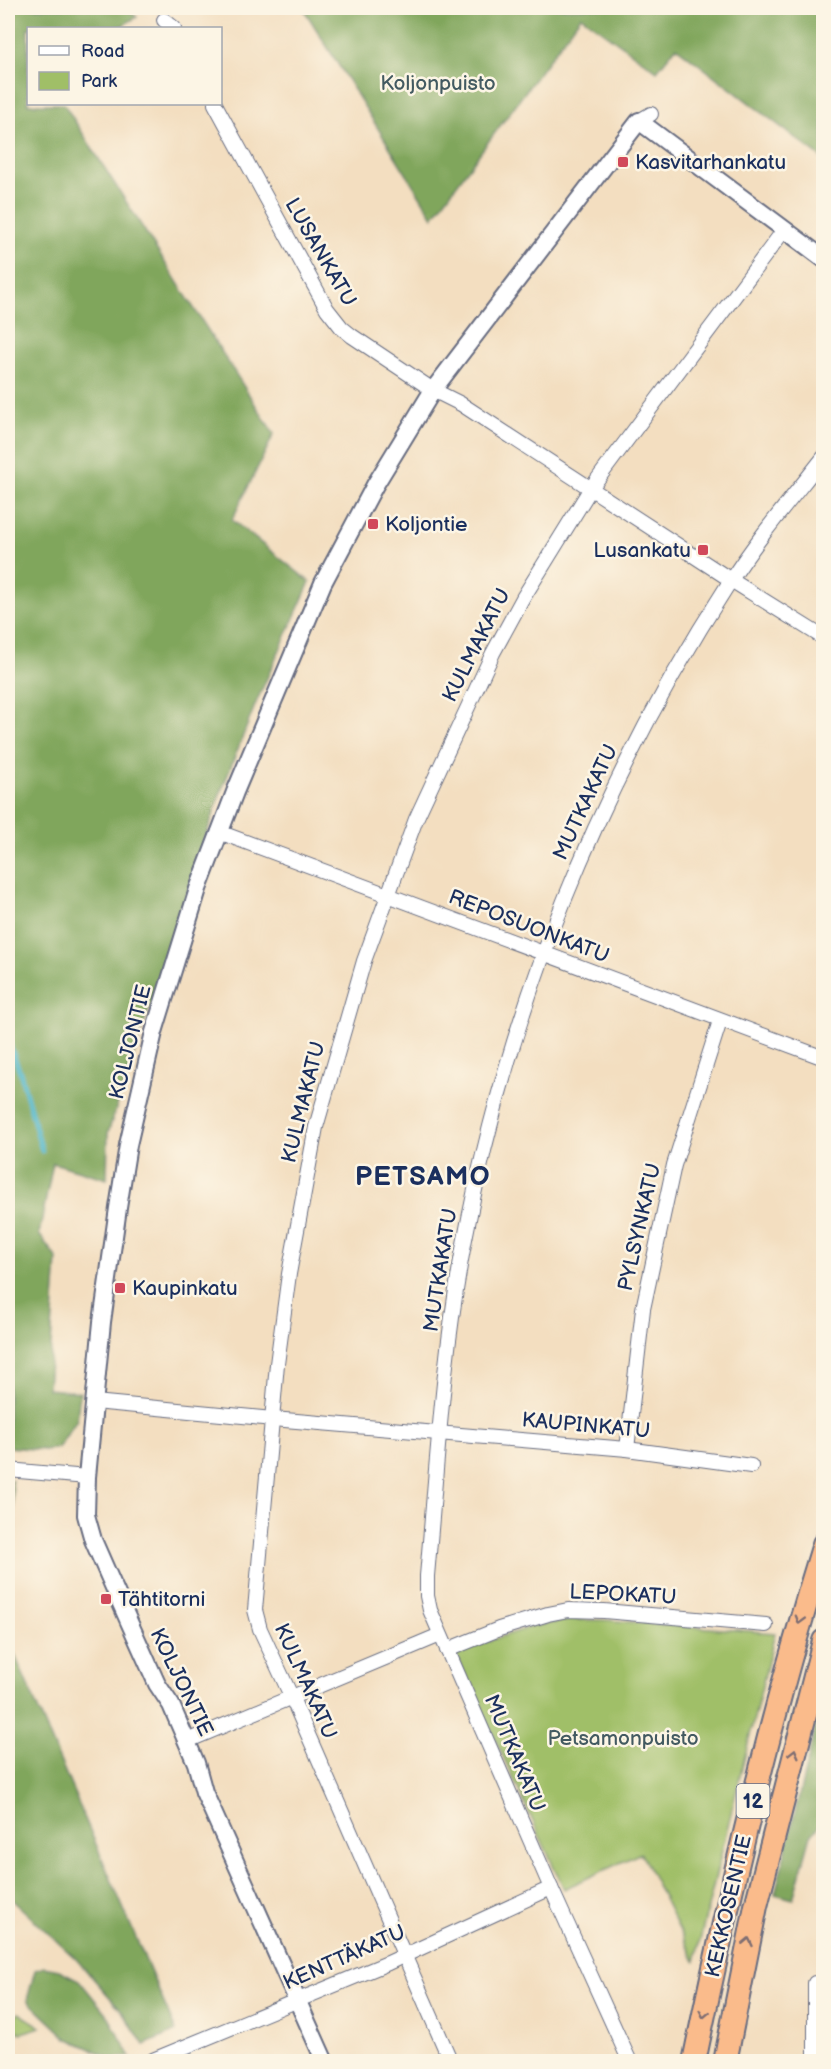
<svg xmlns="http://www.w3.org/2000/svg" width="831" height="2069" viewBox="0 0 831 2069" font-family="'Balsamiq Sans',sans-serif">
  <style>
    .green { fill: #a0bf67; stroke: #5e7762; stroke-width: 1.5 }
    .forest { fill: #80a65c; stroke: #4e6a5d; stroke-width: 1.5 }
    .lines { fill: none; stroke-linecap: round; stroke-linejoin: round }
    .stream { stroke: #4bb5c9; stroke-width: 5 }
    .minor-casing { stroke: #676c80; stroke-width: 16 }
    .tertiary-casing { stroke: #676c80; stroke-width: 20 }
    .trunk-casing { stroke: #676c80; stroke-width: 26 }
    .minor { stroke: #fff; stroke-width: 14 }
    .tertiary { stroke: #fff; stroke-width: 16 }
    .trunk { stroke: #fabb8b; stroke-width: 22 }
    .oneway { stroke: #7f6e72 }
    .poi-dot { fill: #d1495b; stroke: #fcf5e5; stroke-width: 2 }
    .labels { text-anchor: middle; stroke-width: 5; stroke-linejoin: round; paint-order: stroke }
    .shield { fill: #fcf5e5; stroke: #5e6a86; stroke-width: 1.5 }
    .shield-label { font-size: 20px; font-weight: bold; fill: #1b2f5e }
    .park-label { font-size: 21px; fill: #435a61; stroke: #fcf5e5 }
    .poi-label { font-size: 21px; fill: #1b2f5e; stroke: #fcf5e5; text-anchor: start }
    .street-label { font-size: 21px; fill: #1b2f5e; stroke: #fcf5e5 }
    .district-label { font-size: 27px; font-weight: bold; letter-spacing: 1.5px; fill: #1b2f5e; stroke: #fcf5e5 }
  </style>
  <rect width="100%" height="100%" fill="#fcf5e5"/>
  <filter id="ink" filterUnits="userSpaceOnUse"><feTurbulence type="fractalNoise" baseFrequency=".0167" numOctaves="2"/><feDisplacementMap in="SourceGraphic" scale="12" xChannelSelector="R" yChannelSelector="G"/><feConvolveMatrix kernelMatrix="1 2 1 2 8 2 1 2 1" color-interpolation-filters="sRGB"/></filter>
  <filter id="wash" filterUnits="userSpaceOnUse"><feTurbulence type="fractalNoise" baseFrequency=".008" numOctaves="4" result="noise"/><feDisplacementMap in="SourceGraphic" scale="24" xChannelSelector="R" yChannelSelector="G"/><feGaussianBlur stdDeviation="1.35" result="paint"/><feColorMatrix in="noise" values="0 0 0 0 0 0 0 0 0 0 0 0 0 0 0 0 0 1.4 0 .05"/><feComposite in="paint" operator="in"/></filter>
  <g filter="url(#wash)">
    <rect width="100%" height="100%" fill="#f3dec0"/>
    <g class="green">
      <path d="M 569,1620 L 605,1620 L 775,1633 L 695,1961 L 641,1853 L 564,1889 L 455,1652 L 531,1627 Z"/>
      <path d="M 19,2013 L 41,2027 L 21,2033 L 20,2031 L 8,2038 L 8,2022 Z"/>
    </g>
    <g class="forest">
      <path d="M 8,8 L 124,8 L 137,17 L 118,28 L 28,28 L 28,104 L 64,104 L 274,434 L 232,520 L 310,582 L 256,703 L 219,797 L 108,1133 L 107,1179 L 53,1163 L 39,1234 L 57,1259 L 48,1389 L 80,1392 L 77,1420 L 58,1448 L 45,1450 L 8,1447 Z"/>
      <path d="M 303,8 L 823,8 L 823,159 L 676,47 L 657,71 L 581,16 L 433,217 Z"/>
      <path d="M 8,1480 L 12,1480 L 15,1529 L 8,1535 Z"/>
      <path d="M 8,1639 L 176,2031 L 144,2045 L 122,2011 L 76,1959 L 8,1896 Z"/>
      <path d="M 823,1697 L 823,1821 L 811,1835 L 793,1899 L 775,1894 Z"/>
      <path d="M 44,1967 L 59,1970 L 79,1980 L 108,2016 L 131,2057 L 111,2058 L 67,2038 L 27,2000 L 35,1970 Z"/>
    </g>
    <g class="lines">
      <path class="stream" d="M 8,1041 L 20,1072 L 42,1151"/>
    </g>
  </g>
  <g filter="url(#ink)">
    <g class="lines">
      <g class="minor-casing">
        <g id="minor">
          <path d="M 164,20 L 174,28"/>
          <path d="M 215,104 L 327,309 L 342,328 L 352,336 L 433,390 L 461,404 L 731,580 L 824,638"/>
          <path d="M 639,121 L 651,114"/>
          <path d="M 219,832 L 824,1058"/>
          <path d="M 94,1402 L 273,1419 L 627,1449 L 751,1466"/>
          <path d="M 627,1449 L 643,1309 L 674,1165 L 720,1021"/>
          <path d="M 8,1470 L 87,1477"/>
          <path d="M 447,1650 L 499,1629 L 548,1614 L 568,1610 L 604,1611 L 766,1625"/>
          <path d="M 187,1741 L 440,1635"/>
          <path d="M 153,2060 L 388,1963 L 551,1888"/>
          <path d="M 451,2062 L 292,1698 L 260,1629 L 255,1610 L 277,1364 L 289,1274 L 316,1127 L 364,961 L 416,819 L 493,653 L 523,598 L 591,488 L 784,230"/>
          <path d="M 630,2062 L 551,1888 L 430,1610 L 427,1596 L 427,1576 C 437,1465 443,1353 464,1244 C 508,1008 599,784 729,583 C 757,539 792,498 824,457"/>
          <path d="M 815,2062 L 815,1983 L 824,1983"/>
        </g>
      </g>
      <g class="tertiary-casing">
        <path id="tertiary" d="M 325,2062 L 204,1792 L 196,1763 L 171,1705 L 157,1684 L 130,1624 L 93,1540 L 86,1515 L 87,1477 L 102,1322 L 118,1208 L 128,1145 L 154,1032 L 198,889 L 235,792 L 323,583 L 375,485 L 433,390 L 639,121 L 824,259"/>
      </g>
      <g class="trunk-casing">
        <g id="trunk">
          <path d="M 694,2062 C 730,1887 771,1714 824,1544"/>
          <path d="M 725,2062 L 756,1906 L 824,1641"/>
        </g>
      </g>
      <use href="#minor" class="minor"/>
      <use href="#tertiary" class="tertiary"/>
      <use href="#trunk" class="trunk"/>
    </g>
    <defs><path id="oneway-chevron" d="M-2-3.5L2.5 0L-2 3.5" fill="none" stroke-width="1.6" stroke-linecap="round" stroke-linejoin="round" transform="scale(1.5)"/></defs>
    <g class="oneway">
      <use href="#oneway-chevron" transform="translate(800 1620) rotate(106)"/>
      <use href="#oneway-chevron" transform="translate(794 1753) rotate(-76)"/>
      <use href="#oneway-chevron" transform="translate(748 1942) rotate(-78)"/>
      <use href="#oneway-chevron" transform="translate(704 2014) rotate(101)"/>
    </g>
  </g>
  <g class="poi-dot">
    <rect x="617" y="156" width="12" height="12" rx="3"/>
    <rect x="367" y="518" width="12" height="12" rx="3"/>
    <rect x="697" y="544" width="12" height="12" rx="3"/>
    <rect x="114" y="1282" width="12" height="12" rx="3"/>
    <rect x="100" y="1593" width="12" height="12" rx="3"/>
  </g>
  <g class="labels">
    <rect class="shield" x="736.5" y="1784" width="33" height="34" rx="4.5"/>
    <g class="shield-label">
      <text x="753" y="1808">12</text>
    </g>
    <g class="park-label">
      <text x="438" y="90">Koljonpuisto</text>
      <text x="623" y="1745">Petsamonpuisto</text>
    </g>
    <g class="poi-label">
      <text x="635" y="169">Kasvitarhankatu</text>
      <text x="385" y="531">Koljontie</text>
      <text x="691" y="557" text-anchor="end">Lusankatu</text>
      <text x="132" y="1295">Kaupinkatu</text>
      <text x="118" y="1606">Tähtitorni</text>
    </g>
    <g class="street-label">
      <text transform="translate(321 252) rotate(60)" y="7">LUSANKATU</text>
      <text transform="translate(476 645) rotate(-63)" y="7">KULMAKATU</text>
      <text transform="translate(585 802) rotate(-65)" y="7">MUTKAKATU</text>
      <text transform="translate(529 926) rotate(21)" y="7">REPOSUONKATU</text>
      <text transform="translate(130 1042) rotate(-76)" y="7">KOLJONTIE</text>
      <text transform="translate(303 1102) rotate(-76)" y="7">KULMAKATU</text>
      <text transform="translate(639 1227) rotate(-77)" y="7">PYLSYNKATU</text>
      <text transform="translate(440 1270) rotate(-81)" y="7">MUTKAKATU</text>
      <text transform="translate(586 1425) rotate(5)" y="7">KAUPINKATU</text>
      <text transform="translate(623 1594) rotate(3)" y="7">LEPOKATU</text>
      <text transform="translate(306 1681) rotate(66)" y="7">KULMAKATU</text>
      <text transform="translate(182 1682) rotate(64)" y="7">KOLJONTIE</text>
      <text transform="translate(515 1753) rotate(67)" y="7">MUTKAKATU</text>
      <text transform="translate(728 1906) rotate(-77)" y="7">KEKKOSENTIE</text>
      <text transform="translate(344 1957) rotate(-24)" y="7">KENTTÄKATU</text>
    </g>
    <g class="district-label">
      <text x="423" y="1185">PETSAMO</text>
    </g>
  </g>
  <rect width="831" height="2069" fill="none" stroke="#fcf5e5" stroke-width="30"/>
  <rect x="27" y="27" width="195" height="78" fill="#fcf5e5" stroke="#a2a6af" stroke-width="1.5"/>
  <rect x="39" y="46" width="30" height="9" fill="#ffffff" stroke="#a2a6af" stroke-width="1.5"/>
  <text x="81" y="57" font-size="18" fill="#1b2f5e">Road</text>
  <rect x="39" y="72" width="30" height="18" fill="#a0bf67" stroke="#a2a6af" stroke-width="1.5"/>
  <text x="81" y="87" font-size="18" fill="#1b2f5e">Park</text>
</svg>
